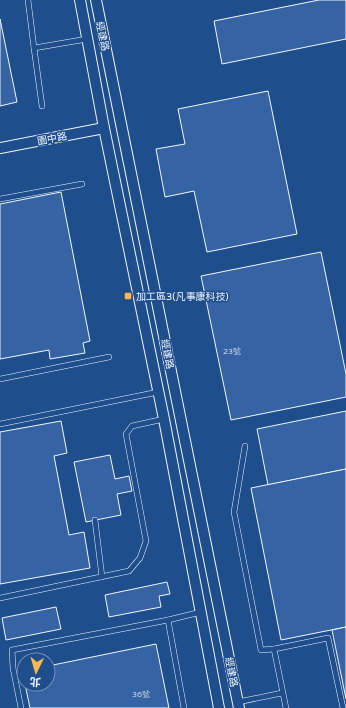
<svg xmlns="http://www.w3.org/2000/svg" width="346" height="708" viewBox="0 0 346 708" font-family="'Varela Round','Noto Sans TC',sans-serif">
  <style>
    .building { fill: #3563a3; stroke: #f2f6ff }
    .lines { fill: none; stroke-linecap: round; stroke-linejoin: round }
    .lane-casing { stroke: #f2f6ff; stroke-width: 6 }
    .street-casing { stroke: #f2f6ff; stroke-width: 12 }
    .lane { stroke: #1f4e8c; stroke-width: 5 }
    .street { stroke: #1f4e8c; stroke-width: 10 }
    .poi-dot { fill: #ffb74d; stroke: #1f4e8c; stroke-width: 1.5 }
    .labels { text-anchor: middle; stroke-width: 3; stroke-linejoin: round; paint-order: stroke }
    .number-label { font-size: 8px; fill: #c3d1e8 }
    .street-label { font-size: 10px; fill: #f2f6ff; stroke: #1f4e8c }
    .poi-label { font-size: 10px; fill: #f2f6ff; stroke: #1f4e8c; text-anchor: start }
  </style>
  <rect width="100%" height="100%" fill="#1f4e8c"/>
  <g class="building">
    <path d="M 319,0 L 346,0 L 346,39 L 222,64 L 214,21 Z"/>
    <path d="M 0,19 L 17,102 L 0,106 Z"/>
    <path d="M 268,91 L 297,234 L 207,252 L 194,191 L 165,197 L 156,149 L 185,144 L 178,109 Z"/>
    <path d="M 61,192 L 90,341 L 83,343 L 85,353 L 50,359 L 49,350 L 0,359 L 0,204 Z"/>
    <path d="M 321,252 L 346,374 L 346,397 L 231,420 L 201,276 Z"/>
    <path d="M 346,411 L 346,469 L 268,485 L 257,429 Z"/>
    <path d="M 61,421 L 67,453 L 54,456 L 69,535 L 84,532 L 90,568 L 0,584 L 0,432 Z"/>
    <path d="M 110,455 L 115,479 L 129,476 L 132,491 L 117,494 L 121,515 L 86,522 L 74,462 Z"/>
    <path d="M 346,469 L 346,627 L 281,640 L 251,488 Z"/>
    <path d="M 167,582 L 170,594 L 159,596 L 161,607 L 109,617 L 105,595 Z"/>
    <path d="M 56,607 L 61,629 L 6,640 L 2,618 Z"/>
    <path d="M 346,627 L 346,699 L 332,630 Z"/>
    <path d="M 156,644 L 169,708 L 30,708 L 25,684 L 48,684 L 48,666 Z"/>
  </g>
  <g class="lines">
    <g class="lane-casing">
      <g id="lane">
        <path d="M 28,0 L 34,48"/>
        <path d="M 42,106 L 34,48 L 87,39"/>
        <path d="M 0,199 L 82,184"/>
        <path d="M 0,379 L 109,357"/>
        <path d="M 0,424 L 158,392"/>
        <path d="M 245,446 L 234,512 L 261,650 L 274,649"/>
        <path d="M 95,520 L 102,577"/>
        <path d="M 0,598 L 129,571 L 140,558 L 146,541 L 126,434 L 132,426 L 164,419"/>
        <path d="M 168,620 L 184,708"/>
        <path d="M 238,702 L 282,693"/>
        <path d="M 21,708 L 13,668 L 12,650 L 168,620 L 201,612"/>
        <path d="M 286,708 L 274,649 L 328,638 L 343,708"/>
      </g>
    </g>
    <g class="street-casing">
      <g id="street">
        <path d="M 80,0 L 104,128 L 164,419 L 219,708"/>
        <path d="M 96,0 L 239,708"/>
        <path d="M 0,148 L 104,128"/>
      </g>
    </g>
    <use href="#lane" class="lane"/>
    <use href="#street" class="street"/>
  </g>
  <rect class="poi-dot" x="124" y="292" width="8" height="8" rx="2"/>
  <g class="labels">
    <g class="number-label">
      <text x="232" y="354">23號</text>
      <text x="141" y="697">36號</text>
    </g>
    <g class="street-label">
      <text transform="translate(103 36) rotate(78)" y="4">經建路</text>
      <text transform="translate(52 138) rotate(-11)" y="4">園中路</text>
      <text transform="translate(168 354) rotate(79)" y="4">經建路</text>
      <text transform="translate(232 672) rotate(79)" y="4">經建路</text>
    </g>
    <g class="poi-label">
      <text x="136" y="300">加工區3(凡事康科技)</text>
    </g>
  </g>
  <g transform="translate(36 672) rotate(185)"><circle r="19" fill="#1f4e8c" stroke="#7391ba"/>
  <path d="M0-3L7 15L0 10L-7 15Z" fill="#ffb74d"/>
  <text y="-6" font-size="11" font-weight="bold" text-anchor="middle" fill="#f2f6ff">北</text>
  </g>
</svg>
